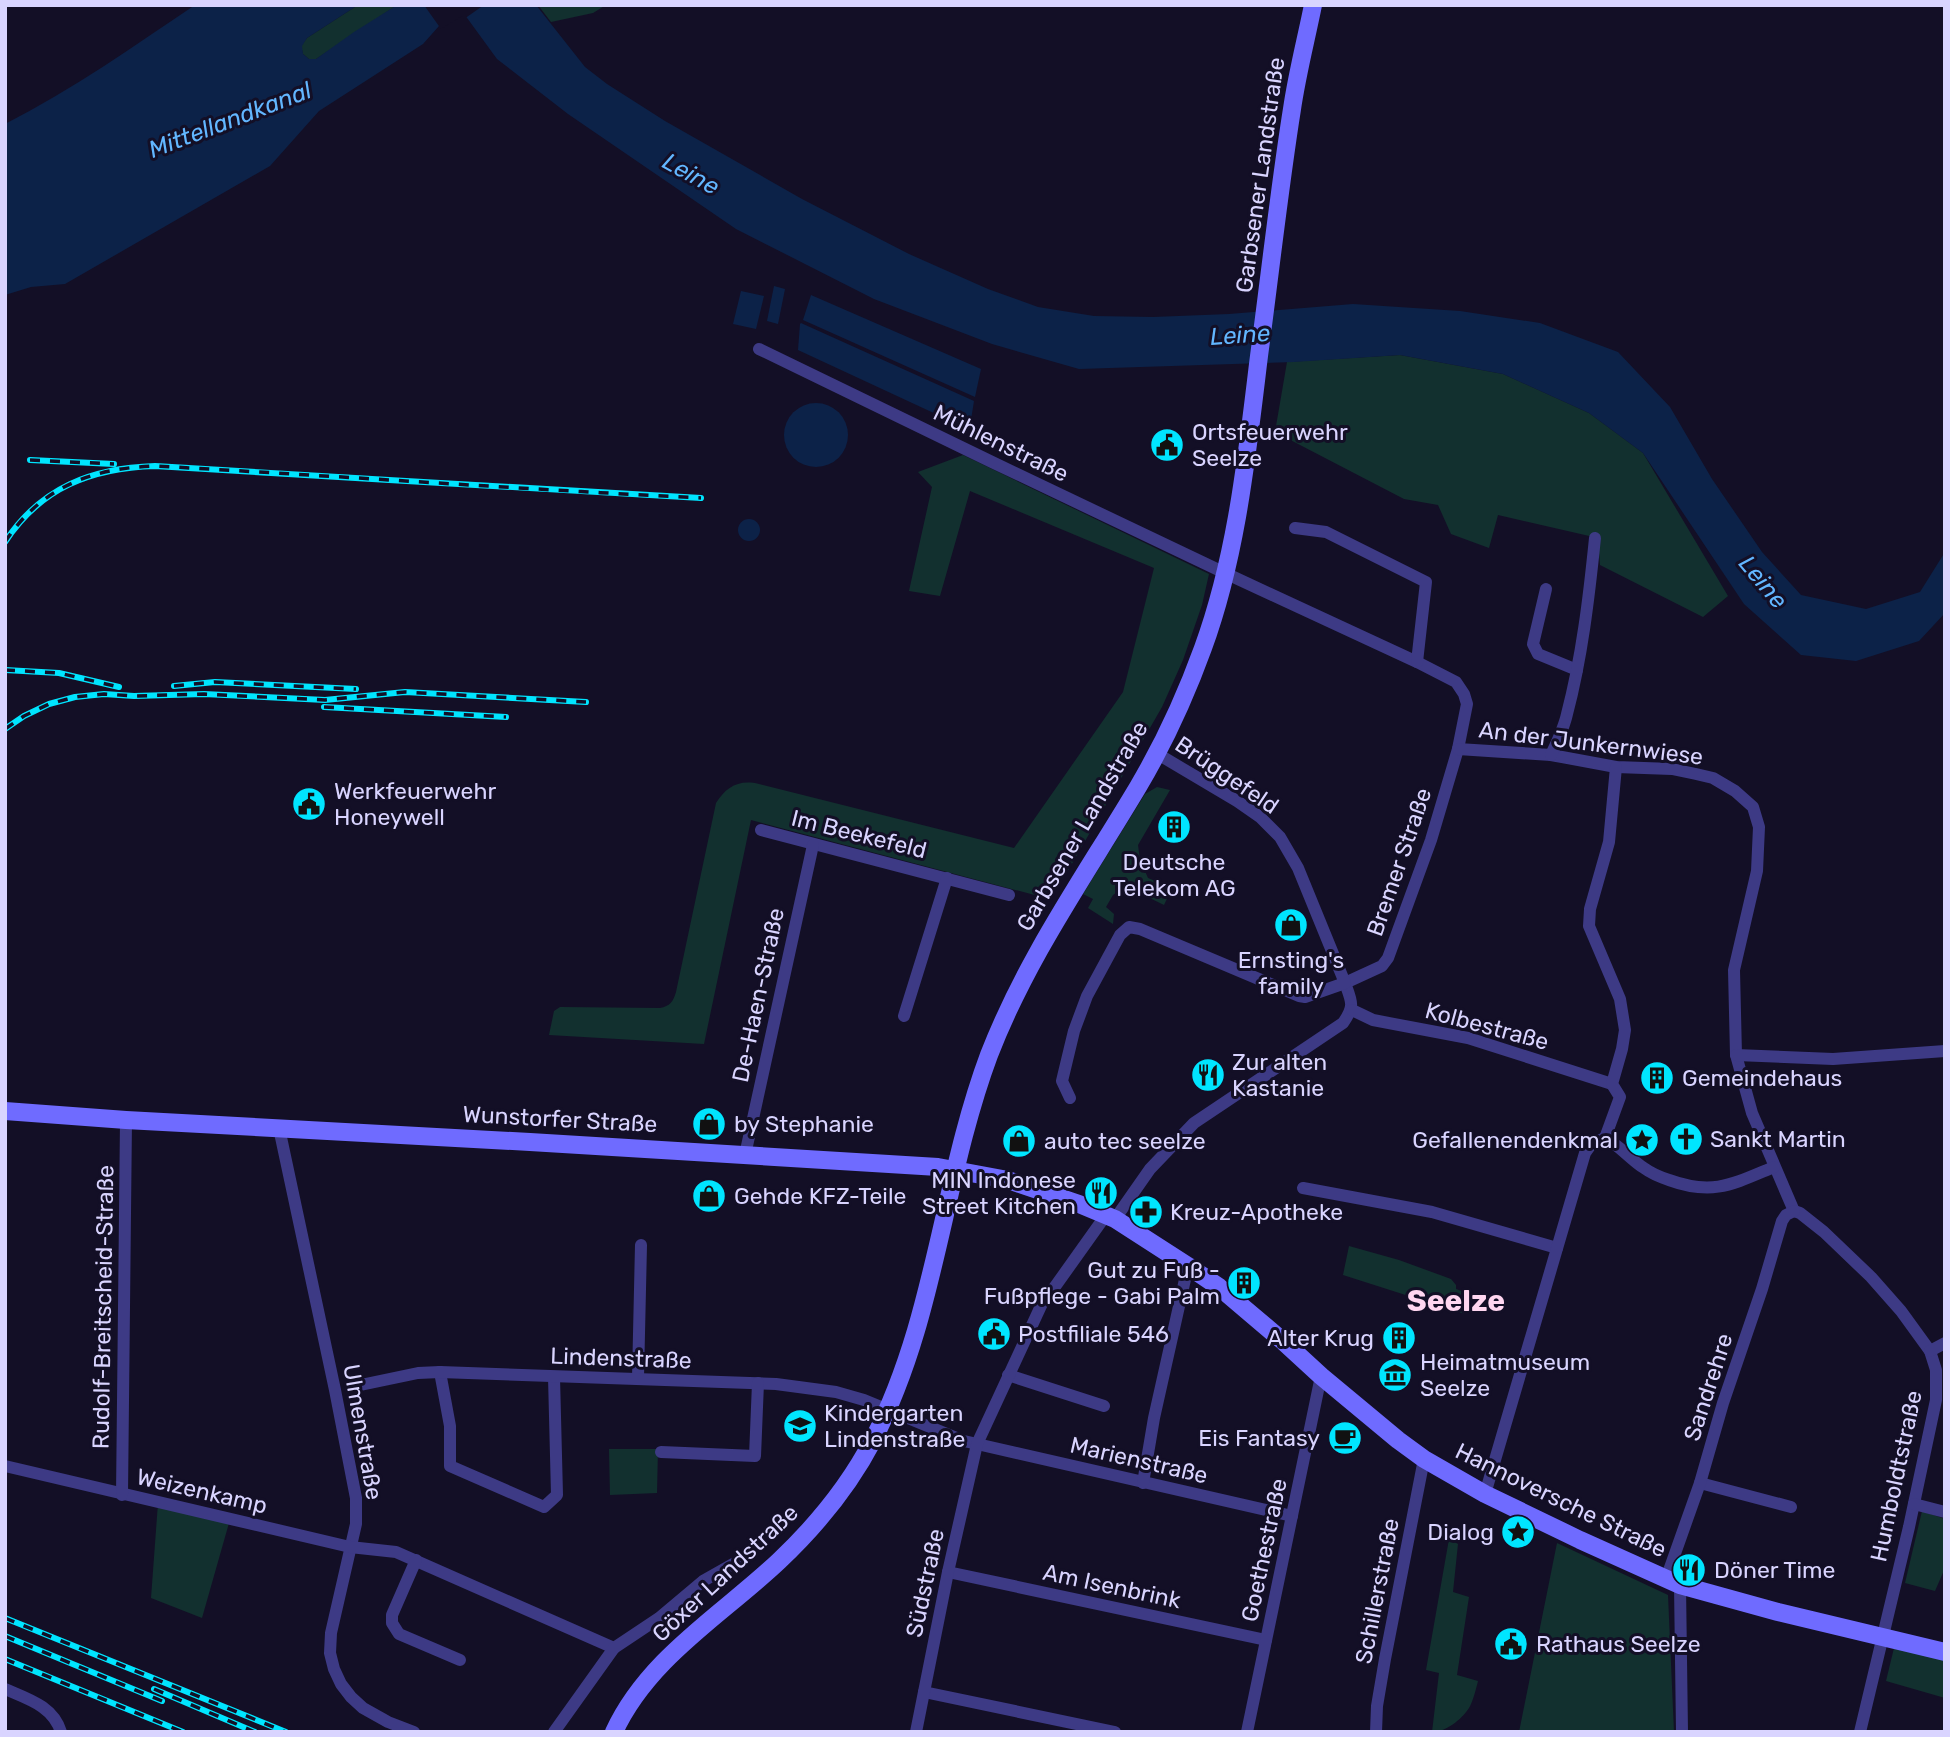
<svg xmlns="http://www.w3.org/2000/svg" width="1950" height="1737" viewBox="0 0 1950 1737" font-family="Rubik,sans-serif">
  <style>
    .green { fill: #12302f }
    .water { fill: #0c2248 }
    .pier { fill: #130f26 }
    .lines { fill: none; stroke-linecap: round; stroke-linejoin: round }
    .street { stroke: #3d3a85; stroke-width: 12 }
    .secondary { stroke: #6f6bff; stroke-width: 18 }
    .rail-casing { stroke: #00e5ff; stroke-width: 6 }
    .rail { stroke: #130f26; stroke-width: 3.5; stroke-dasharray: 10; stroke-linecap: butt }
    .labels { text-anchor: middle; stroke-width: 6; stroke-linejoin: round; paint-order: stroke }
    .street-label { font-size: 23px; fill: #d9d4ff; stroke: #130f26 }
    .poi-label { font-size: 23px; fill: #d9d4ff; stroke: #130f26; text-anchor: start }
    .water-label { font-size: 24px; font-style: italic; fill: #62b6ff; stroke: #130f26 }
    .district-label { font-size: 30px; font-weight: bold; fill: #ffd6f0; stroke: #130f26 }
  </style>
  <rect width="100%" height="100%" fill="#130f26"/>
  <g class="green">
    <path d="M 358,5 L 397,5 L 316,59 L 309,59 L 303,54 L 301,46 L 307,38 Z"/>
    <path d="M 538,5 L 606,5 L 593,13 L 551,22 Z"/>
    <path d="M 1400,355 L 1503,374 L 1589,413 L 1643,453 L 1728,596 L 1703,617 L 1600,565 L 1598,538 L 1498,515 L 1489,548 L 1451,534 L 1438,505 L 1404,499 L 1275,432 L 1287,362 Z"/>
    <path d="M 963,455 L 1209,574 L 1202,605 L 1183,660 L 1162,707 L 1065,876 L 1042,897 L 751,820 L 704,1044 L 549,1035 L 554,1011 L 560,1007 L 660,1008 C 670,1006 673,1002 676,992 L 716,803 C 726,787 739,779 759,784 L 1014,848 L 1123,692 L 1154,568 L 970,491 L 940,596 L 909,591 L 932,487 L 918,472 Z"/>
    <path d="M 1157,787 L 1170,790 L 1138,845 L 1140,860 L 1148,878 L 1172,888 L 1164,905 L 1125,886 L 1113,895 L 1106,907 L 1114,914 L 1113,924 L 1088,908 L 1093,899 L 1083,894 L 1145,794 Z"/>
    <path d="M 1349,1246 L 1399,1260 L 1451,1279 L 1456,1285 L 1456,1289 L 1470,1294 L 1465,1314 L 1343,1275 Z"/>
    <path d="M 609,1449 L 658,1449 L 657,1493 L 610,1495 Z"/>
    <path d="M 158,1503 L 229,1523 L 202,1618 L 151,1598 Z"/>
    <path d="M 1922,1511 L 1945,1519 L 1945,1568 L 1935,1591 L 1905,1583 Z"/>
    <path d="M 1449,1539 L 1458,1544 L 1453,1592 L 1469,1597 L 1457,1675 L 1478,1681 C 1476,1689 1473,1701 1469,1708 C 1461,1720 1446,1732 1432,1732 L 1439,1673 L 1426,1670 Z"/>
    <path d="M 1557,1543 L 1668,1595 L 1674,1732 L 1519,1732 Z"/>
    <path d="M 1894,1648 L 1945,1659 L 1945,1698 L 1886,1681 Z"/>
  </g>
  <g class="water">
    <path d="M 195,5 L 358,5 L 307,38 L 302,46 L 303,54 L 309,59 L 316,59 L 354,32 L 397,5 L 536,5 L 585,67 L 607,84 L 665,121 L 802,199 L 909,254 L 988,289 L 1038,307 L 1094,316 L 1153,317 L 1229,314 L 1353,304 L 1460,311 L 1540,323 L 1618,352 L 1670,407 L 1712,479 L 1762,552 L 1801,595 L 1866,609 L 1920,592 L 1945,552 L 1945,613 L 1919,641 L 1856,661 L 1801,655 L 1744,604 L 1643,453 L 1589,413 L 1503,374 L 1400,355 L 1294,362 L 1079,369 L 992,344 L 874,299 L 736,229 L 568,114 L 497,59 L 462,11 L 439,26 L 423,44 L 319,111 L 270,166 L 65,284 L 31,287 L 5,295 L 5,124 C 72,90 134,46 195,5 Z"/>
    <path d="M 774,286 L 785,289 L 778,324 L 767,321 Z"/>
    <path d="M 741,291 L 764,296 L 756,329 L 733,324 Z"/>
    <path d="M 811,295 L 981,369 L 975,397 L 803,320 Z"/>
    <path d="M 801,323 L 974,401 L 970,426 L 966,428 L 798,350 L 800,324 Z"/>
    <circle cx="816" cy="435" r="32"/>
    <circle cx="749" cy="530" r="11"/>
  </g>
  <path class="pier" d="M 424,5 L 484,5 L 464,19 L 462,16 L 441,29 Z"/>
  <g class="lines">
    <g class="street">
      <path d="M 759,349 L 992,462 L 1225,573 L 1417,662 L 1456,682 L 1464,694 L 1467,704 L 1458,749 L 1431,840 L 1388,958 L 1382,966 L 1345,983 C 1352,1002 1355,1006 1343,1023 L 1194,1123 L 1150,1169 L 1115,1219"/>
      <path d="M 1295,528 L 1326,532 L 1426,582 L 1417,662"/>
      <path d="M 1546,589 L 1533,644 L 1538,654 L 1577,670"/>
      <path d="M 1458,749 L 1551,755 L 1616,767 L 1672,769 L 1696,774 L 1713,778 L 1735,791 L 1753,807 L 1759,827 L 1757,871 L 1734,970 L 1736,1055 L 1752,1113 L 1794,1211"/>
      <path d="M 1551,755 C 1557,742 1564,728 1567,714 C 1582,657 1589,597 1595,538"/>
      <path d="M 761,830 L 1009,895"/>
      <path d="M 1352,1010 L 1373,1020 L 1468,1038 L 1612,1084"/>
      <path d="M 904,1016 L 947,878"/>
      <path d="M 1736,1055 L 1833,1059 L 1945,1051"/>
      <path d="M 1070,1098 L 1062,1081 L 1074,1031 L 1087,996 L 1120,935 L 1129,927 L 1140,929 L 1299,996 L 1305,997 L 1345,983 L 1298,868 L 1280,837 L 1260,817 L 1237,801 L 1156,753"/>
      <path d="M 279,1128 L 335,1390 L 356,1498 L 356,1524 L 331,1633 L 330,1653 L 334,1669 L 341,1684 L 351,1697 L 363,1708 L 388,1722 L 414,1732"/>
      <path d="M 1605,1138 L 1620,1097 L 1612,1084 L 1622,1049 L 1625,1030 L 1620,999 L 1589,926 L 1590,909 L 1609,842 L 1616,767"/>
      <path d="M 1605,1138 C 1618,1144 1631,1160 1644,1168 C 1652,1174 1660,1177 1669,1180 C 1713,1196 1733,1184 1774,1167"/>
      <path d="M 745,1155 L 813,845"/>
      <path d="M 1303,1188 L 1432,1212 L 1557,1248"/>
      <path d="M 1794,1211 L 1800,1213 L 1824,1232 L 1871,1277 L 1901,1311 L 1930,1351 L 1936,1370 L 1936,1400 L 1909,1527 L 1860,1732"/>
      <path d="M 1930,1351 L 1945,1343"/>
      <path d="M 440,1372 L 450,1426 L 450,1466 L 544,1507 L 557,1495 L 554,1377"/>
      <path d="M 1008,1375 L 1104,1406"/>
      <path d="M 638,1378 L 641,1245"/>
      <path d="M 351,1387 L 418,1373 L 440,1372 L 776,1384 L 836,1392 L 864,1400 L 964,1441 L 1292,1516"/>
      <path d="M 661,1452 L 755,1456 L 758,1383"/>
      <path d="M 5,1466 L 350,1547 L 396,1552 L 614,1648"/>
      <path d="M 1143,1483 L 1154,1418 L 1188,1266"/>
      <path d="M 1700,1483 L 1791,1507"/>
      <path d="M 1485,1494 L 1585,1153 L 1592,1143 L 1605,1138"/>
      <path d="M 122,1495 L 126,1120"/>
      <path d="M 1914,1504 L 1945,1512"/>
      <path d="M 416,1560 L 392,1615 L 392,1623 L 399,1634 L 460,1660"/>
      <path d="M 948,1572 L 1266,1640"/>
      <path d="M 1666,1579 L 1700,1483 L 1723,1403 L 1762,1289 L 1782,1221 L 1786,1215 L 1794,1211"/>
      <path d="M 1680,1585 L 1682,1732"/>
      <path d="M 5,1689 C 28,1699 53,1706 61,1732"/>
      <path d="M 924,1692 L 1115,1732"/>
      <path d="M 554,1732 L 614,1648 L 659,1618 L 703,1581 L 749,1555"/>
      <path d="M 916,1732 L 948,1572 L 977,1444 L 1046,1295 L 1054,1288 L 1106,1215"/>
      <path d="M 1247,1732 L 1321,1376"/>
      <path d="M 1376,1732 L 1377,1706 L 1385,1659 L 1424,1459"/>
    </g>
    <g class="secondary">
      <path d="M 5,1111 L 126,1120 L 530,1142 L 938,1167 L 1008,1180 L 1079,1204 L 1115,1219 L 1188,1266 L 1219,1287 L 1284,1342 L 1321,1376 L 1398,1440 L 1424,1459 L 1485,1494 L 1580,1540 L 1680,1585 L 1778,1612 L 1945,1652"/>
      <path d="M 614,1732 C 648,1658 722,1615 779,1561 C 816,1526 850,1484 873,1440 C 936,1319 942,1181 989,1055 C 1027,957 1085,876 1138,787 C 1164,743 1186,695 1203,648 C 1237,555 1247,454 1259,356 C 1270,274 1279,191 1292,109 C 1297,74 1306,40 1313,5"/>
    </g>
    <g class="rail-casing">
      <g id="rail">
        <path d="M 30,460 L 114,464"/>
        <path d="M 5,542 C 41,487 92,468 155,466 C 337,476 519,489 701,498"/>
        <path d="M 5,670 L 59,673 L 119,687"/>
        <path d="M 174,686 L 215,682 L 356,689"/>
        <path d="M 324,707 L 506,717"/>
        <path d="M 5,729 L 24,716 L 49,704 L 75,697 L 104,694 L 134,696 L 204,694 L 325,700 L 405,692 L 586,702"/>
        <path d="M 5,1618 L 286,1732"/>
        <path d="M 5,1636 L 162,1701"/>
        <path d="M 5,1659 L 183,1732"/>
        <path d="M 154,1689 L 255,1732"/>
      </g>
    </g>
    <use href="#rail" class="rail"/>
  </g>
  <defs>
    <g id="civic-disc" transform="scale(1.75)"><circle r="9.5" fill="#00e5ff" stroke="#130f26"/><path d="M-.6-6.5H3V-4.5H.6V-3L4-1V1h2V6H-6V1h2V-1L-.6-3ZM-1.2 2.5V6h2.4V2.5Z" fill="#111"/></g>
    <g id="building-disc" transform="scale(1.75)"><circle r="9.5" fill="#00e5ff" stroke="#130f26"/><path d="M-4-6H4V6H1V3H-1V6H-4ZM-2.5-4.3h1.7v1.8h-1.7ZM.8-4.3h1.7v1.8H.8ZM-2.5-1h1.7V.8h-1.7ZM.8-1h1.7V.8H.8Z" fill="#111"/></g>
    <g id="shop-disc" transform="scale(1.75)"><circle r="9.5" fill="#00e5ff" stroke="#130f26"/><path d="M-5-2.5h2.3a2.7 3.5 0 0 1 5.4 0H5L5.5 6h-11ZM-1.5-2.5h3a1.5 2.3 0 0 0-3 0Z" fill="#111"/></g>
    <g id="restaurant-disc" transform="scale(1.75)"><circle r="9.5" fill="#00e5ff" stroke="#130f26"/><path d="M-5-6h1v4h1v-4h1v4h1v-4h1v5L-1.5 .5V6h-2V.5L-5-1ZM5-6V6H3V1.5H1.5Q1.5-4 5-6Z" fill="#111"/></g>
    <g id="church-disc" transform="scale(1.75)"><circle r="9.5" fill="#00e5ff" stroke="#130f26"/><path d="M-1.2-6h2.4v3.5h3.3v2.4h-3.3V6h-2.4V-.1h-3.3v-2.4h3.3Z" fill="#111"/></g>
    <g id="sight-disc" transform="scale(1.75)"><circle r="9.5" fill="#00e5ff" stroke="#130f26"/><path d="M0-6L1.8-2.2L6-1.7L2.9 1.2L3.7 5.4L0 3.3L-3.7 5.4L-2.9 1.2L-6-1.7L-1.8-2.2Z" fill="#111"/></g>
    <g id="pharmacy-disc" transform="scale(1.75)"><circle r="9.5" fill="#00e5ff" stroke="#130f26"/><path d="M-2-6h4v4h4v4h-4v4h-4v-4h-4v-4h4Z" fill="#111"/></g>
    <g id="museum-disc" transform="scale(1.75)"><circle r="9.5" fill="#00e5ff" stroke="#130f26"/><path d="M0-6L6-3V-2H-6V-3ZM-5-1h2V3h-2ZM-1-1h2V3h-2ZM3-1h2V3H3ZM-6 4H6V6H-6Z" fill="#111"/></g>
    <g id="school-disc" transform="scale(1.75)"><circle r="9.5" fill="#00e5ff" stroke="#130f26"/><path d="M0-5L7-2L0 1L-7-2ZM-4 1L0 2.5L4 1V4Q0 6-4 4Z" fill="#111"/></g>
    <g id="cafe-disc" transform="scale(1.75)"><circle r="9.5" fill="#00e5ff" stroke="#130f26"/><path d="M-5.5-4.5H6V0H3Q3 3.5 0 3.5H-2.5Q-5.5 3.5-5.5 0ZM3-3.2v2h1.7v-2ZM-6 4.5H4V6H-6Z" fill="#111"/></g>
  </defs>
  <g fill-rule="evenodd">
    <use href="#civic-disc" x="1167" y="445"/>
    <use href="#civic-disc" x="309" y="804"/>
    <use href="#building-disc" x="1174" y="827"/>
    <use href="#shop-disc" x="1291" y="925"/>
    <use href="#restaurant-disc" x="1208" y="1075"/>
    <use href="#building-disc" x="1657" y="1078"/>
    <use href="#shop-disc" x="709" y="1124"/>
    <use href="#church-disc" x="1686" y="1139"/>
    <use href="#sight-disc" x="1642" y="1140"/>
    <use href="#shop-disc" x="1019" y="1141"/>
    <use href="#restaurant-disc" x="1101" y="1193"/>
    <use href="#shop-disc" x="709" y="1196"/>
    <use href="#pharmacy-disc" x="1146" y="1212"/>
    <use href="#building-disc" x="1244" y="1283"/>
    <use href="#civic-disc" x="994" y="1334"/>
    <use href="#building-disc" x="1399" y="1338"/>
    <use href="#museum-disc" x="1395" y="1375"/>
    <use href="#school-disc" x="800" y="1426"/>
    <use href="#cafe-disc" x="1345" y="1438"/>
    <use href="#sight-disc" x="1518" y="1532"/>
    <use href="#restaurant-disc" x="1689" y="1570"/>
    <use href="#civic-disc" x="1511" y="1644"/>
  </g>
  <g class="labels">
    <g class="street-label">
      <text transform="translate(1260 175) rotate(-82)" y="8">Garbsener Landstraße</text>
      <text transform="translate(1001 443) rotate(26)" y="8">Mühlenstraße</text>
      <text transform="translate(1591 743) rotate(7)" y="8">An der Junkernwiese</text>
      <text transform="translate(1227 775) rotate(34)" y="8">Brüggefeld</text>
      <text transform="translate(1082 826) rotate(-60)" y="8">Garbsener Landstraße</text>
      <text transform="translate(859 834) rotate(14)" y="8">Im Beekefeld</text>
      <text transform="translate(1399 862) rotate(-71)" y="8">Bremer Straße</text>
      <text transform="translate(758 995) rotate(-78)" y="8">De-Haen-Straße</text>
      <text transform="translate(1487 1026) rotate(15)" y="8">Kolbestraße</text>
      <text transform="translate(560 1119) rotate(3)" y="8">Wunstorfer Straße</text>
      <text transform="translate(103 1307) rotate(-89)" y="8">Rudolf-Breitscheid-Straße</text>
      <text transform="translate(621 1358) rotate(2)" y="8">Lindenstraße</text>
      <text transform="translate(1708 1387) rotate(-72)" y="8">Sandrehre</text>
      <text transform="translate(363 1432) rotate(80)" y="8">Ulmenstraße</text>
      <text transform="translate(1139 1460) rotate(13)" y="8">Marienstraße</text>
      <text transform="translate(1896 1476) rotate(-78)" y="8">Humboldtstraße</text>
      <text transform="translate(202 1491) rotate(13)" y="8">Weizenkamp</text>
      <text transform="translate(1561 1500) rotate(26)" y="8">Hannoversche Straße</text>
      <text transform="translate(1264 1550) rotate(-78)" y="8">Goethestraße</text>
      <text transform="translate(725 1573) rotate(-43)" y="8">Göxer Landstraße</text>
      <text transform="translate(925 1583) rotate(-78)" y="8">Südstraße</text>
      <text transform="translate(1112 1586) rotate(12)" y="8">Am Isenbrink</text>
      <text transform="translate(1377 1591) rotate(-79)" y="8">Schillerstraße</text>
    </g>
    <g class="poi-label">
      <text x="1192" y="440">Ortsfeuerwehr<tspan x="1192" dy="26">Seelze</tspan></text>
      <text x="334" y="799">Werkfeuerwehr<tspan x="334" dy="26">Honeywell</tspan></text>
      <text x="1174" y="870" text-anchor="middle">Deutsche<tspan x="1174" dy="26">Telekom AG</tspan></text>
      <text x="1291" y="968" text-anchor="middle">Ernsting's<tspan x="1291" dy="26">family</tspan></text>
      <text x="1232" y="1070">Zur alten<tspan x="1232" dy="26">Kastanie</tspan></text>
      <text x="1682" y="1086">Gemeindehaus</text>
      <text x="734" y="1132">by Stephanie</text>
      <text x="1710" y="1147">Sankt Martin</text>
      <text x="1618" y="1148" text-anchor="end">Gefallenendenkmal</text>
      <text x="1044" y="1149">auto tec seelze</text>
      <text x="1076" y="1188" text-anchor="end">MIN Indonese<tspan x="1076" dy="26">Street Kitchen</tspan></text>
      <text x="734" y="1204">Gehde KFZ-Teile</text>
      <text x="1170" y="1220">Kreuz-Apotheke</text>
      <text x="1220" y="1278" text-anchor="end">Gut zu Fuß -<tspan x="1220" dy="26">Fußpflege - Gabi Palm</tspan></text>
      <text x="1018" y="1342">Postfiliale 546</text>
      <text x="1374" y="1346" text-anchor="end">Alter Krug</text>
      <text x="1420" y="1370">Heimatmuseum<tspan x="1420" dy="26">Seelze</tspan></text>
      <text x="824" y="1421">Kindergarten<tspan x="824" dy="26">Lindenstraße</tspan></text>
      <text x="1320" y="1446" text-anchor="end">Eis Fantasy</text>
      <text x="1494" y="1540" text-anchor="end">Dialog</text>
      <text x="1714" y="1578">Döner Time</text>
      <text x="1536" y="1652">Rathaus Seelze</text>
    </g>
    <g class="water-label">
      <text transform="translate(230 120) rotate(-21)" y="8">Mittellandkanal</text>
      <text transform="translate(691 174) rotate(29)" y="8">Leine</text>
      <text transform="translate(1240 335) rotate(-4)" y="8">Leine</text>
      <text transform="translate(1763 582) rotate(50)" y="8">Leine</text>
    </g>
    <g class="district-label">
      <text x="1456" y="1311">Seelze</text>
    </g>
  </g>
  <rect width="1950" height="1737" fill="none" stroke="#d9d4ff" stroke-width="14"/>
</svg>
